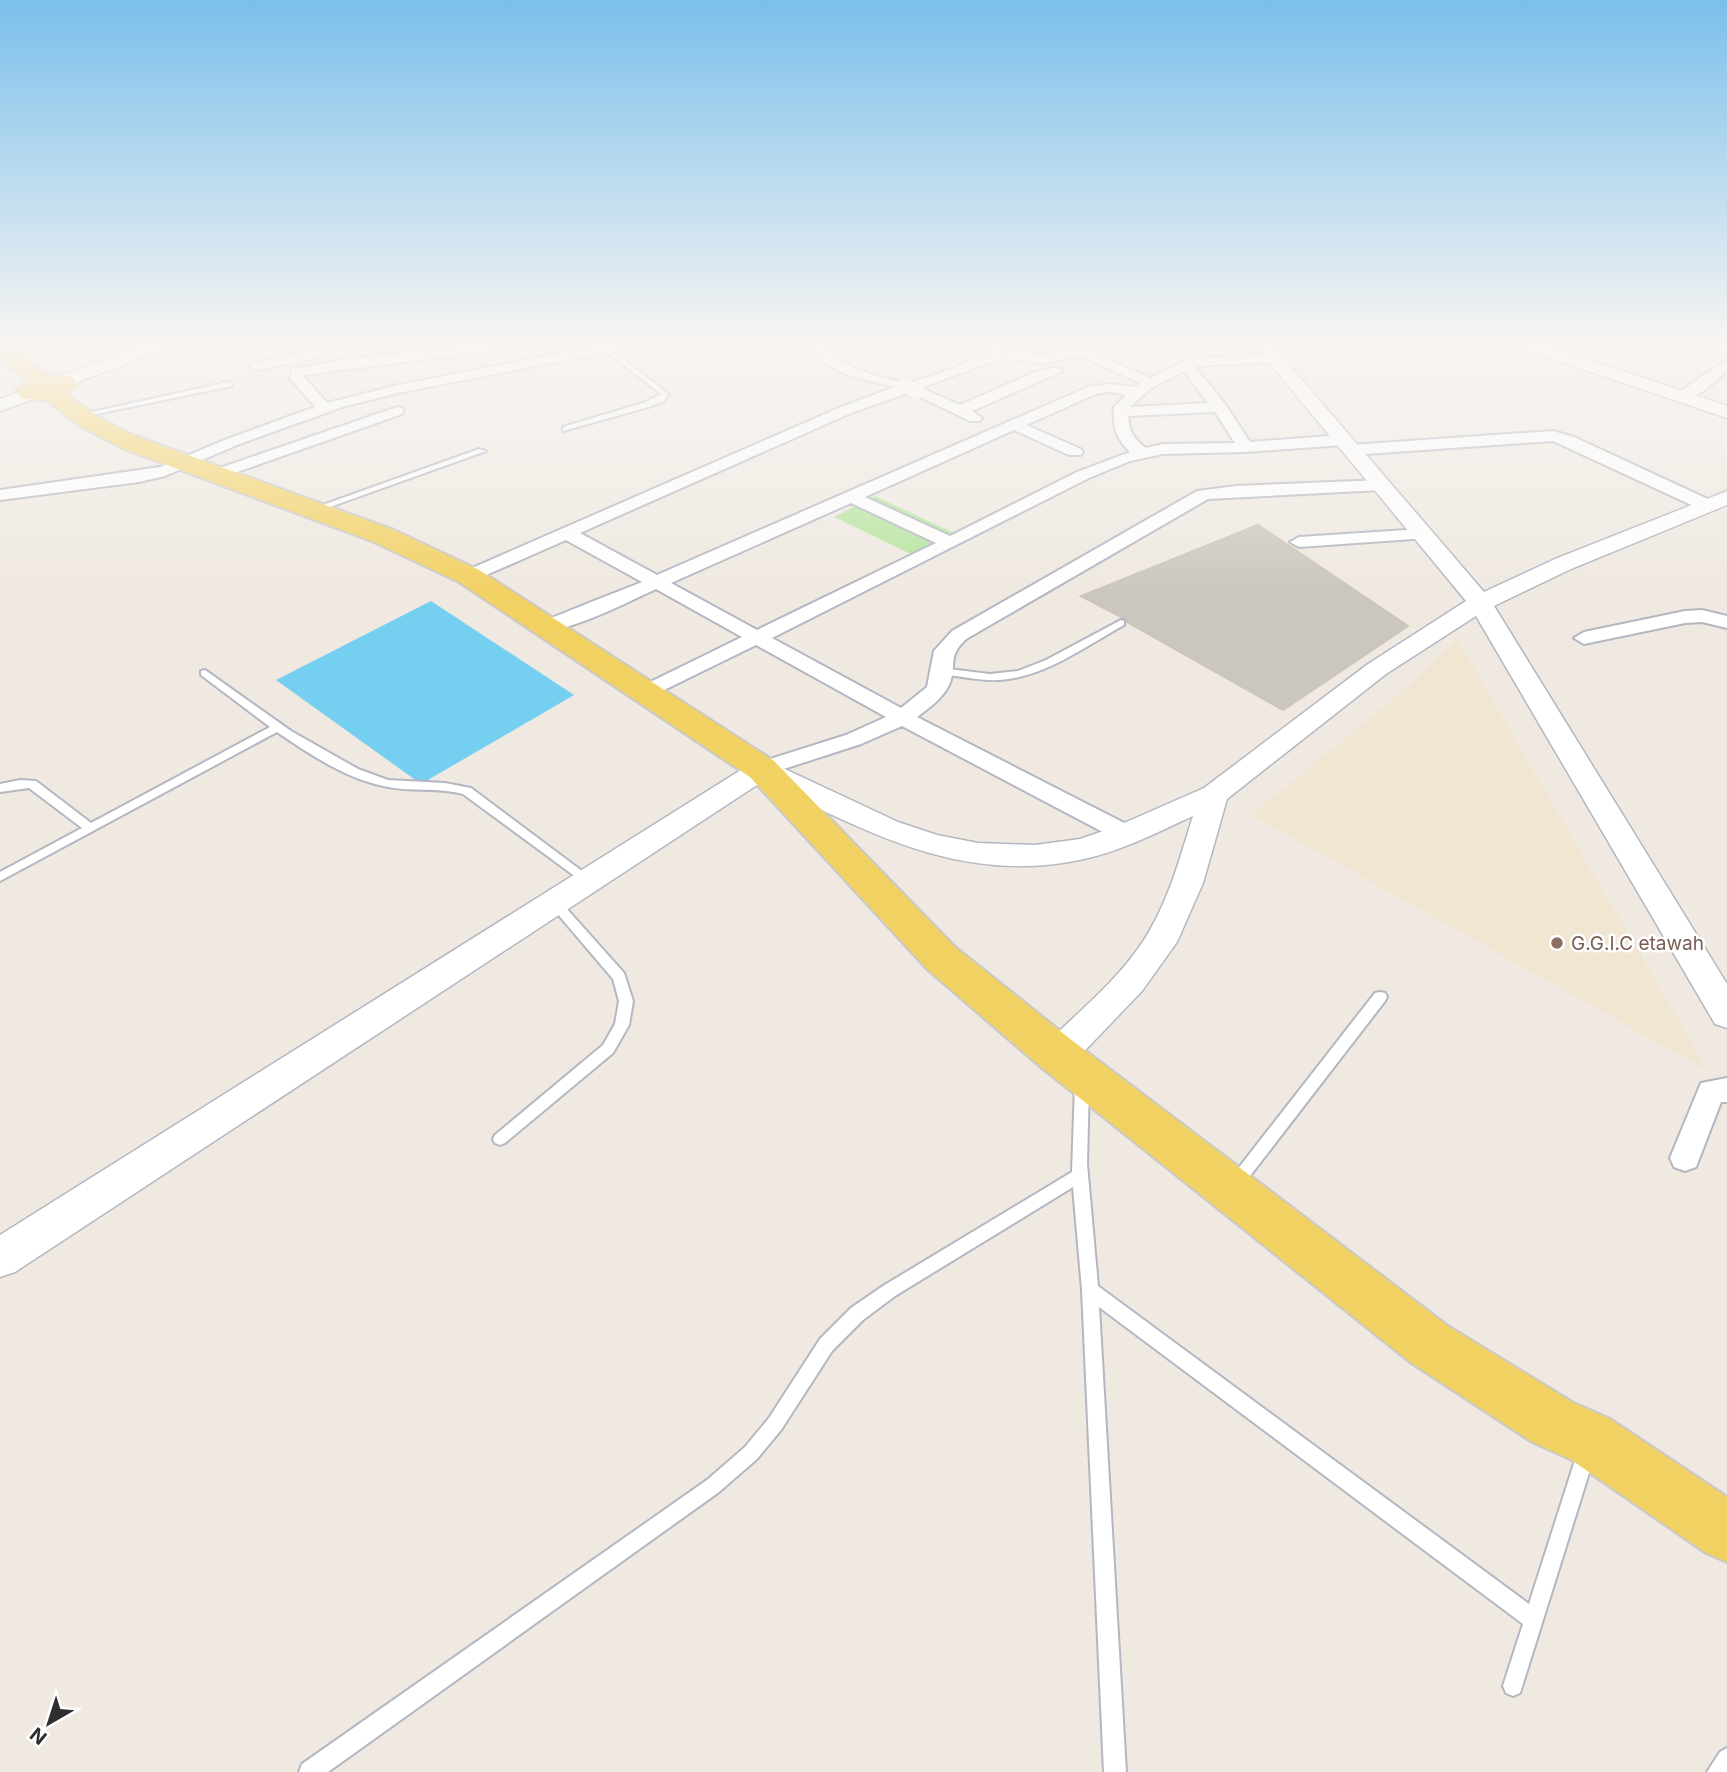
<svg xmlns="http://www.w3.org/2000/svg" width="1727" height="1772" viewBox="0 0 1727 1772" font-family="Inter,sans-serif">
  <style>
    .education { fill: #f0e6d1 }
    .green { fill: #b6e59e }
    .water { fill: #75cff0 }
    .building { fill: #cbc7bf; stroke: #cbc5ba; stroke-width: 2 }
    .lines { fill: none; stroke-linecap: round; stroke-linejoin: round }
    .service-casing { stroke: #b4b7c1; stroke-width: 4 }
    .minor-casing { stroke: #b4b7c1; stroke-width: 4 }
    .tertiary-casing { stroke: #b4b7c1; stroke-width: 3 }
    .primary-casing { stroke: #c9c9c9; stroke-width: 4 }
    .service { fill: #fff; fill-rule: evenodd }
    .minor { fill: #fff; fill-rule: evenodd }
    .tertiary { fill: #fff; fill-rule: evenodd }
    .primary { fill: #f2d163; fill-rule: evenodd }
    .minor-bridge-casing { stroke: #b4b7c1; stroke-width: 17; stroke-linecap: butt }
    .minor-bridge { stroke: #fff; stroke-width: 15 }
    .education-dot { fill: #8d6e63; stroke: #fff; stroke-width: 2.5 }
    .labels { text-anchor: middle; stroke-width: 5; stroke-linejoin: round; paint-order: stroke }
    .education-label { font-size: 19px; fill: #785e54; stroke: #fff; text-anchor: start }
  </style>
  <rect width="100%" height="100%" fill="#efe9e1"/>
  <path class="education" d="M 1457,639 L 1708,1071 L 1252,815 L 1411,684 Z"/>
  <path class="green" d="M 875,496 L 954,533 L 911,554 L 834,517 Z"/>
  <path class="water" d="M 431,601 L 574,695 L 421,784 L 276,680 Z"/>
  <path class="building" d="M 1258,525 L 1408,626 L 1283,710 L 1127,622 L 1125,619 L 1081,596 Z"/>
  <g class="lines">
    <g class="service-casing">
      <g id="service">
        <path d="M 603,347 L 607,347 L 669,394 L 664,401 L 652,406 L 563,431 L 563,427 L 646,402 L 661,394 L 603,349 Z"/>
        <path d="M 228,382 L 232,384 L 231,386 L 78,418 L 74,416 Z"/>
        <path d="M 479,449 L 486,451 L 316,512 L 309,510 Z"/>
        <path d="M 1121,620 L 1124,621 L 1124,625 C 1086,646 1045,677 1000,680 C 980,681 960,676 940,674 L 935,671 L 940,668 L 990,674 L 1018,671 L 1046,660 Z"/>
        <path d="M 205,670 L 291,731 L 358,769 L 388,780 L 445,783 L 471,788 L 594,880 L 592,883 L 584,883 L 463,794 C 438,787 413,792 388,787 C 348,780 309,754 277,732 L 0,881 L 0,872 L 82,828 L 29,788 L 0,792 L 0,784 L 20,780 L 36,781 L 91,823 L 270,727 L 201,675 L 201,671 Z"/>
        <path d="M 554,898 L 558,899 L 624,973 L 633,1001 L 629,1025 L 613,1053 L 505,1143 L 500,1145 L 495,1143 L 493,1139 L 495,1135 L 603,1045 L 615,1024 L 619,1001 L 613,979 L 550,905 L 548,902 L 550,899 Z"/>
        <path d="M 1380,992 L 1385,993 L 1387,997 L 1385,1001 L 1240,1189 L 1235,1191 L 1230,1189 L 1227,1184 L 1230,1179 L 1375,993 Z"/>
        <path d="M 1082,1078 L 1087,1080 L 1089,1084 L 1087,1164 L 1098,1286 L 1529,1604 L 1577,1454 L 1580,1448 L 1586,1445 L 1592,1448 L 1595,1454 L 1520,1693 L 1513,1696 L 1506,1693 L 1503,1686 L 1523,1624 L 1099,1307 L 1126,1772 L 1104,1772 L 1082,1290 L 1073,1187 L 895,1296 L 863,1320 L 832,1351 L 781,1430 L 757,1459 L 719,1492 L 328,1772 L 299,1772 L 302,1764 L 707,1480 L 745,1447 L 769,1418 L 820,1339 L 851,1308 L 883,1286 L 1072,1172 L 1075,1084 L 1077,1080 Z"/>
        <path d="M 1727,1748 L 1727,1772 L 1707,1772 L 1720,1752 Z"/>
      </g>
    </g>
    <g class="minor-casing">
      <g id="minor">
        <path d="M 485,344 L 490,345 L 490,351 L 304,375 L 304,377 L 327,403 L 398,385 L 609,344 L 636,344 L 629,348 L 398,393 L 342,407 L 237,445 L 165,476 L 139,482 L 0,500 L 0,490 L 160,467 L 227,439 L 315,407 L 290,378 L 292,369 L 349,359 Z"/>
        <path d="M 812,344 L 826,344 C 836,366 883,380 907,382 C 920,383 974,359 990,353 L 979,344 L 994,344 L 1005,352 L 1025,352 L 1041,356 L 1080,347 L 1150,378 L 1191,358 L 1275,355 L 1280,356 L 1280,362 L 1194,366 L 1225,404 L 1250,442 L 1343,435 L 1351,440 L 1343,445 L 1245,452 L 1163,454 L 1130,461 L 1089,478 L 772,638 L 901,708 L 927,687 L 934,651 L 952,631 L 1197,491 L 1236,486 L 1381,480 L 1389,485 L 1381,490 L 1208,499 L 966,639 C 946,658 958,665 949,685 C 943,698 928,709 917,717 L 1134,828 L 1138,834 L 1134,840 L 1126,842 L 1118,840 L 902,726 L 861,744 L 762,776 L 754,774 L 751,769 L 754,764 L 846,735 L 886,717 L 756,645 L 652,696 L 638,696 L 635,692 L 638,688 L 742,637 L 656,589 C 632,600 562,636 539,630 L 536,626 C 540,621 628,588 642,582 L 566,540 L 475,580 L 463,580 L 460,576 L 463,572 L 841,407 L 895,387 C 865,378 826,377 812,344 ZM 1079,355 L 1140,383 L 1135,387 L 1110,384 L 1088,387 L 657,575 L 580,533 L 851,413 L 910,392 L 970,421 L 980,421 L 982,418 L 972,411 L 1063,371 L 1056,367 L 1035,372 L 960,405 L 921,388 L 999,359 L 1025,360 L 1041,364 ZM 1184,371 L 1208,403 L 1130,407 L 1150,389 ZM 1110,392 L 1126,395 L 1114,407 C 1112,425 1116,439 1130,452 L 1077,472 L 950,536 L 865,497 L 1014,430 L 1069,455 L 1081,455 L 1083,452 L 1081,449 L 1026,425 L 1096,394 ZM 1215,412 L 1235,443 L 1163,444 L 1146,448 C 1134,439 1129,431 1128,416 ZM 851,503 L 936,543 L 757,630 L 671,583 Z"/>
        <path d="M 318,350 L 325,354 L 323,357 L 256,370 L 249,366 L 256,362 Z"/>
        <path d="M 1727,360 L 1727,371 C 1713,383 1695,403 1675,399 L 1673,396 Z"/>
        <path d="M 397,407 L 402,408 L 404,411 L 402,414 L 223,477 L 211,477 L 209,474 L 211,471 Z"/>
        <path d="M 1553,431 L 1574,437 L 1712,501 L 1714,505 L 1712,509 L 1700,509 L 1553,441 L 1351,455 L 1343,450 L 1351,445 Z"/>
        <path d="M 1422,529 L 1431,534 L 1428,538 L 1299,547 L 1290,542 L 1299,537 Z"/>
        <path d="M 1702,610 L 1727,616 L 1727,628 L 1702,622 L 1685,623 L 1584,644 L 1574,638 L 1584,632 L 1685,611 Z"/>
        <path d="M 1727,1078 L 1727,1102 L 1721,1102 L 1696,1167 L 1685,1171 L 1674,1167 L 1670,1158 L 1701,1083 Z"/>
      </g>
    </g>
    <g class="tertiary-casing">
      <g id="tertiary">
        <path d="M 147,344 L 171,344 L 168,348 L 70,385 L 64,386 L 55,381 L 58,377 Z"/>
        <path d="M 1254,344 L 1271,344 L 1484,592 L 1555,559 L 1727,491 L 1727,505 L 1571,569 L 1494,606 L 1727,984 L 1727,1028 L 1715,1024 L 1476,616 L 1386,674 L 1227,799 L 1203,883 L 1177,942 L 1142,991 L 1071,1065 L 1058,1069 L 1045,1065 L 1040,1055 L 1045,1045 C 1082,1008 1126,974 1151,928 C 1171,893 1181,854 1193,816 C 1158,832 1122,851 1084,859 C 963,886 867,832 763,781 L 15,1272 L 0,1277 L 0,1235 L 752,763 L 762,760 L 772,763 L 898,822 L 937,835 L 978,843 L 1035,845 L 1080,839 L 1115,827 L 1204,788 L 1368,664 L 1466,601 Z"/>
        <path d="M 1517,344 L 1542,344 L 1727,406 L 1727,418 L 1520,348 Z"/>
        <path d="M 30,388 L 37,390 L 39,394 L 37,398 L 0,411 L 0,399 Z"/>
      </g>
    </g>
    <g class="primary-casing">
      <path id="primary" d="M 0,344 L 8,344 L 48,375 L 72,376 L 77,385 L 66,394 L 98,417 L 130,434 L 394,530 L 479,570 L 774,761 L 955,947 L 1074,1042 L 1448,1326 L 1572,1402 L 1610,1419 L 1727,1497 L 1727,1562 L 1706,1553 L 1570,1459 L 1532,1442 L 1410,1362 L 1042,1068 L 927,969 L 750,777 L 459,582 L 374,542 L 124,449 L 82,427 L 46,400 L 22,399 L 16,390 L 28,381 L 0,359 Z"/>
    </g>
    <use href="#service" class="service"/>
    <use href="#minor" class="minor"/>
    <use href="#tertiary" class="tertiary"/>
    <use href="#primary" class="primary"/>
    <g class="minor-bridge-casing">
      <path id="minor-bridge" d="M 905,386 L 917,391"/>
    </g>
    <use href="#minor-bridge" class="minor-bridge"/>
  </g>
  <linearGradient id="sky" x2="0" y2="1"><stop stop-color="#7abfeb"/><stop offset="0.58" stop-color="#f8f5f2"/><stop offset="1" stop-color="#f8f5f2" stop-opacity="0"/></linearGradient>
  <rect width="1727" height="592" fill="url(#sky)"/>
  <circle class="education-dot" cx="1557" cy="943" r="7"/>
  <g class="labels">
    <g class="education-label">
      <text x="1571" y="950">G.G.I.C etawah</text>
    </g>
  </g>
  <g transform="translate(49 1723) rotate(219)" stroke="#ffffff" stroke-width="5" paint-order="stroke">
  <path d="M0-5L12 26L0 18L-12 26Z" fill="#2e2e2e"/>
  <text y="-10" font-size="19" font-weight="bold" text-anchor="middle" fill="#2e2e2e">N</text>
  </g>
</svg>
